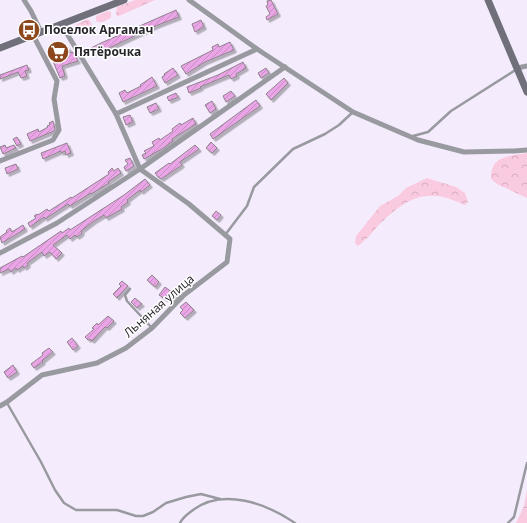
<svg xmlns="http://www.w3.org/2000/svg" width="527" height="523" viewBox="0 0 527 523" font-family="'Open Sans',sans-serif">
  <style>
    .forest { fill: url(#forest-crowns) }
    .building { fill: url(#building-hatch); stroke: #8f818d; filter: url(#shadow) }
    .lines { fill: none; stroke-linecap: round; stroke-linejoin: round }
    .lane { stroke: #9999a0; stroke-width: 2.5 }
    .street { stroke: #9999a0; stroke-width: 5 }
    .secondary { stroke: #70707a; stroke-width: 7 }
    .labels { text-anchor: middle; stroke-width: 3; stroke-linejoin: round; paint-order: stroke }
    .poi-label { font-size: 12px; font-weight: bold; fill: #27242a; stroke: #fff; text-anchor: start }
    .street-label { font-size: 12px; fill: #27242a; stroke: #fff }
  </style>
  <defs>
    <pattern id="forest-crowns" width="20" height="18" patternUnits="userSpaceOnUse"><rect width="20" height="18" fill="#facae0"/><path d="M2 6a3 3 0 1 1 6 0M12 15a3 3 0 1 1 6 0" fill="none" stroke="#d6adc0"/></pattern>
    <pattern id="building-hatch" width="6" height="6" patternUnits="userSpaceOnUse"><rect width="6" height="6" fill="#eaa5e6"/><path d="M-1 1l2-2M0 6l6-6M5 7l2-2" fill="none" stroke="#c98ec5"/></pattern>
    <filter id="shadow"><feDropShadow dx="2.5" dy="2.5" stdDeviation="0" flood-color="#0004"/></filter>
  </defs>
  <rect width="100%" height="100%" fill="#f4ecfc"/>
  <g class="forest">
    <path d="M 135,0 L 155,0 L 119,16 L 116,15 L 117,7 Z"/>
    <path d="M 108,11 L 111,12 L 111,18 L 102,22 L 97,22 L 96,19 L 96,16 Z"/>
    <path d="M 88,19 L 91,22 L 92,26 L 77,32 L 73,32 L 71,30 L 75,25 Z"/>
    <path d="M 527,153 L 527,198 L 497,184 L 491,179 C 490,156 509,156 527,153 Z"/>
    <path d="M 427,178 L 456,187 L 465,193 L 468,202 L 465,205 C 457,202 445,196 436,196 C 413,193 392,211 377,227 C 371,234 366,240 358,246 L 355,243 L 356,236 L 380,206 L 398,196 L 406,188 Z"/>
    <path d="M 527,490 L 527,523 L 516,523 L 524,506 Z"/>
  </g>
  <g class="building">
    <path d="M 271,0 L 278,14 L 267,20 L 266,17 L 270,14 L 266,6 L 268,5 L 267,1 Z"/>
    <path d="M 176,10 L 179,17 L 158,25 L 109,48 L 93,53 L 91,48 L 101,43 Z"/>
    <path d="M 201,20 L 204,27 L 195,32 L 192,24 Z"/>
    <path d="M 230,42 L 234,50 L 205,62 L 186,74 L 181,66 L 213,50 L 212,47 L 218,44 L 219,47 Z"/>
    <path d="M 68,47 L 70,53 L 73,52 L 78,61 L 62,66 L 65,76 L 60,78 L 52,59 L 56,57 L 54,52 Z"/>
    <path d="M 243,62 L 246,68 L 236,74 L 237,76 L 231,79 L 229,75 L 200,87 L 201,88 L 189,93 L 187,87 L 218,75 Z"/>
    <path d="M 27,65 L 29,70 L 25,71 L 27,76 L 21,78 L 18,72 L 0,79 L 0,75 Z"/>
    <path d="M 173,68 L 178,75 L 165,83 L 162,77 L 165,75 L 164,74 Z"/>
    <path d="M 266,68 L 269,73 L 261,78 L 258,73 Z"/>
    <path d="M 152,77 L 157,86 L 123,102 L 119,93 L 125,90 L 127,93 L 141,86 L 140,85 Z"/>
    <path d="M 284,78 L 288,83 L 271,100 L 266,94 Z"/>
    <path d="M 231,91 L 235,96 L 226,102 L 223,96 Z"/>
    <path d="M 176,93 L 178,97 L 169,101 L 167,97 Z"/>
    <path d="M 256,100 L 260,106 L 213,139 L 210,134 Z"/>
    <path d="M 212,101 L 216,109 L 210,113 L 205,105 Z"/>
    <path d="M 156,103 L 159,109 L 150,113 L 147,107 Z"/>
    <path d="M 130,115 L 133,122 L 126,125 L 123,117 Z"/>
    <path d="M 193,118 L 196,124 L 172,139 L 173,141 L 162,149 L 144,159 L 142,155 L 146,153 L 144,151 L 154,146 L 152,142 L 159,138 L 160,140 L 173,131 L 172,129 L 180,123 L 181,125 Z"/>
    <path d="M 53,121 L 55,129 L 54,131 L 30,141 L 27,134 L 38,129 L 39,132 L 48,127 L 47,126 L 50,125 L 49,123 Z"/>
    <path d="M 17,137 L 21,144 L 17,146 L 13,139 Z"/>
    <path d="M 211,142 L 217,148 L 212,153 L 206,148 Z"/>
    <path d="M 67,143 L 71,153 L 66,155 L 65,151 L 61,153 L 61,151 L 43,159 L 41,153 Z"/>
    <path d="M 5,145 L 6,148 L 14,145 L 16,148 L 3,154 L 0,147 Z"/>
    <path d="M 195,145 L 199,149 L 180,162 L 182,165 L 161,179 L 158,177 L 155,173 L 169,163 L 170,164 Z"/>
    <path d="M 130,158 L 134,166 L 126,171 L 124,167 L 128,164 L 125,160 Z"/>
    <path d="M 16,164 L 18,169 L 7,174 L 5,168 Z"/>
    <path d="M 112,168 L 114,171 L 118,168 L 121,173 L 108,182 L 109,183 L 91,194 L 91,193 L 70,206 L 68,204 L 45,219 L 44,217 L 30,227 L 28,223 L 36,218 L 34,216 L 37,214 L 38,215 L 47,209 L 49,211 L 71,197 L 72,198 L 109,174 L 108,172 Z"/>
    <path d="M 145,179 L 150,185 L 141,192 L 140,190 L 127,200 L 128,202 L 121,207 L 122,209 L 106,218 L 104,215 L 94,221 L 81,231 L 82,233 L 77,237 L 75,235 L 70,239 L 67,235 L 53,245 L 62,253 L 56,259 L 50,252 L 44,256 L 42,252 L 27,263 L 28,265 L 24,268 L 23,266 L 17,270 L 16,268 L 11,272 L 9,269 L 0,273 L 0,268 L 22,256 L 23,257 L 61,231 L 62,233 L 69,228 L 70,230 L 124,195 Z"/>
    <path d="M 216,211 L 221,215 L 217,220 L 212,216 Z"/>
    <path d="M 23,225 L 25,229 L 2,243 L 0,237 L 7,232 L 6,231 L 10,228 L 12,232 Z"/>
    <path d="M 152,275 L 159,282 L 155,287 L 147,280 Z"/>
    <path d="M 122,281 L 128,286 L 117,298 L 113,294 L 121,286 L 119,284 Z"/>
    <path d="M 165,287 L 173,293 L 175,291 L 178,294 L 172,300 L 168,295 L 165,299 L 159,295 Z"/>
    <path d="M 135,298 L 142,304 L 137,308 L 131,302 Z"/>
    <path d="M 186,302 L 194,310 L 185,318 L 180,313 L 183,310 L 180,307 Z"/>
    <path d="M 108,316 L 114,321 L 107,328 L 105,327 L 92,341 L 90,339 L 88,340 L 85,337 L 94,329 L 92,328 L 97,323 L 98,325 Z"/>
    <path d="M 72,338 L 78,346 L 73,350 L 67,342 Z"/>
    <path d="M 49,348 L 53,352 L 42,361 L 43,362 L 34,368 L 31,364 L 43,355 L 42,353 Z"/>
    <path d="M 13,365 L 17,372 L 8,378 L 4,372 Z"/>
  </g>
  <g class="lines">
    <g class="lane">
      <path d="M 413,136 L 428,132 L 451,111 L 517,69"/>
      <path d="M 225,235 L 247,206 L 254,187 L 293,149 L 325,134 L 339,125 L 353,112"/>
      <path d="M 130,289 L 125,295 L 127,301 L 152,328"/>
      <path d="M 7,403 L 41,462 L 55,490 L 64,503 L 76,510 L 117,510 L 136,516 L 143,516 L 153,512 L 166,503 L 186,497 L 201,494 L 220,499"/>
      <path d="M 180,523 C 183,517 188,514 193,510 C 223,487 267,504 295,523"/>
      <path d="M 508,523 L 514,517 L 527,463"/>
    </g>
    <g class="street">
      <path d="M 24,0 L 31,11 L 41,32"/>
      <path d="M 189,0 L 257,49 L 353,112 L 411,137 L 418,140 L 464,152 L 514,151 L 527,150"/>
      <path d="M 517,68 L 527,66"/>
      <path d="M 116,114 L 257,49"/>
      <path d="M 0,161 L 53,140 L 59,130 L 54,99 L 57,81 L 33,35"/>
      <path d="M 0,253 L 57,223 L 140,169 L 285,67"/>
      <path d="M 0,406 L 7,402 L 42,375 L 97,363 L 126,348 L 152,328 L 184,295 L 227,262 L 230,239 L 189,204 L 140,169 L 116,114 L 61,24"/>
    </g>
    <g class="secondary">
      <path d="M 488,0 L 527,92"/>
      <path d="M 0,48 L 124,0"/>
    </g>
  </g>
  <defs>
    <g id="bus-disc" transform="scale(1.15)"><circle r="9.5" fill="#8c471d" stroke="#fff"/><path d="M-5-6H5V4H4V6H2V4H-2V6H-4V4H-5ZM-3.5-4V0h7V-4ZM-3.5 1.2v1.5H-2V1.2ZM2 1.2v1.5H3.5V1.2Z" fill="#fff"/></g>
    <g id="supermarket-disc" transform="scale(1.15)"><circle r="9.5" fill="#8c471d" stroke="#fff"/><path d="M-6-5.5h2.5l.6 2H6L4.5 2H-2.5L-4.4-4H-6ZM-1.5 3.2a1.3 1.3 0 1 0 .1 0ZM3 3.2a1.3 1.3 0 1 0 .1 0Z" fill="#fff"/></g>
  </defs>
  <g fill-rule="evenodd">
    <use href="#bus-disc" x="29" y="30"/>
    <use href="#supermarket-disc" x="58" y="52"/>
  </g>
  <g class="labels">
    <g class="poi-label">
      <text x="44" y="34">Поселок Аргамач</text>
      <text x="74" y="56">Пятёрочка</text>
    </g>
    <g class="street-label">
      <text transform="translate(159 306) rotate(-41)" y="4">Льняная улица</text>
    </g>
  </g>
</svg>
